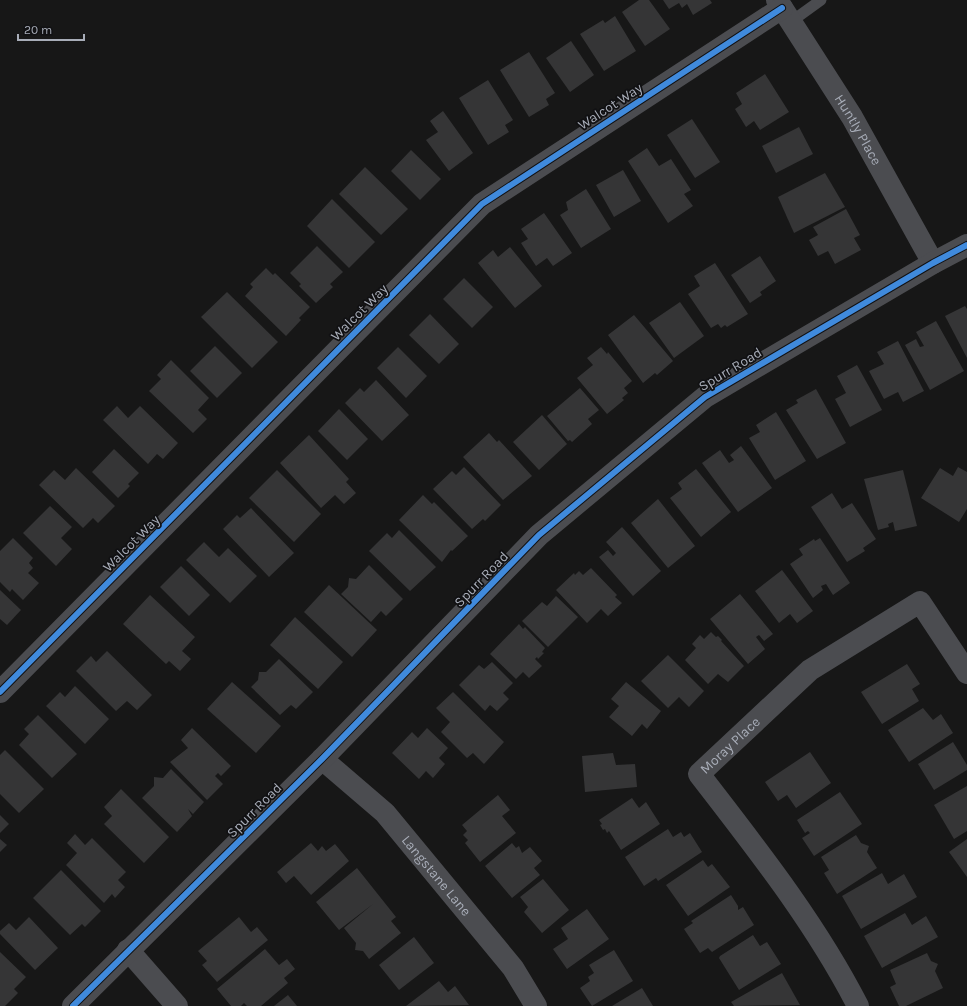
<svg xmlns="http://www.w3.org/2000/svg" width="967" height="1006" viewBox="0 0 967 1006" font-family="Karla,sans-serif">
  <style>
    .building { fill: #353536 }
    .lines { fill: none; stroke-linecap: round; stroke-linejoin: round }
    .service { stroke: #4b4c50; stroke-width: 11 }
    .minor { stroke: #4b4c50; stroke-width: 22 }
    .tertiary { stroke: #4b4c50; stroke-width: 22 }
    .cycleway-casing { stroke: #111113; stroke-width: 8 }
    .cycleway { stroke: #408adc; stroke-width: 6 }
    .labels { text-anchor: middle; stroke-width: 3.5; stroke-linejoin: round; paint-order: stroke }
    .street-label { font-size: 14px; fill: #a8adb8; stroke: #111113 }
  </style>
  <rect width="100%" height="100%" fill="#171717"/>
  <g class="building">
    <path d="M 639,0 L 649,0 L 670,29 L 645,46 L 622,12 Z"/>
    <path d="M 663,0 L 710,0 L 712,3 L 693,15 L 687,4 L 682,8 L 679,3 L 669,9 Z"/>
    <path d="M 615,16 L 636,51 L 604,71 L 580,34 L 603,20 L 605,23 Z"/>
    <path d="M 571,41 L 594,75 L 570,92 L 546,58 Z"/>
    <path d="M 529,52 L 555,93 L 546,99 L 549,105 L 529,117 L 500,70 Z"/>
    <path d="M 765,74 L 789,112 L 760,130 L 754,121 L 746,127 L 735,109 L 742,104 L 736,93 Z"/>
    <path d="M 488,80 L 513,120 L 505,125 L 509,132 L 488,145 L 459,98 Z"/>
    <path d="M 443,111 L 473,153 L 449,171 L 426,140 L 438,132 L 430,121 Z"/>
    <path d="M 692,119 L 720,162 L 695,178 L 667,135 Z"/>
    <path d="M 799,127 L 813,154 L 776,173 L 762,146 Z"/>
    <path d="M 647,148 L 659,166 L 671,159 L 691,190 L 684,194 L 693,206 L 668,223 L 628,161 Z"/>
    <path d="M 411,150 L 441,179 L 420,200 L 391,171 Z"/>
    <path d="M 365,167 L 408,209 L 381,235 L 339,194 Z"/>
    <path d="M 623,170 L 641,201 L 614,217 L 596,185 Z"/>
    <path d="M 825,173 L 845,207 L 794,233 L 778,197 Z"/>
    <path d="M 586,189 L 611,229 L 581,248 L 560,215 L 568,210 L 566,202 Z"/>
    <path d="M 332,199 L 375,242 L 349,268 L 307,226 Z"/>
    <path d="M 846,209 L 860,235 L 854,238 L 861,250 L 835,264 L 828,251 L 818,256 L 809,240 L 818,235 L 813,227 Z"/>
    <path d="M 544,213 L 572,253 L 553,266 L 547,258 L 536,266 L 521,243 L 528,239 L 521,229 Z"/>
    <path d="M 317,246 L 343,272 L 330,284 L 333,287 L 316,303 L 299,286 L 301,284 L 290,273 Z"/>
    <path d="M 510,247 L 542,286 L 515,308 L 478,263 L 493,250 L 498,257 Z"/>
    <path d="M 760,256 L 776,281 L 760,292 L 762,295 L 750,303 L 731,275 Z"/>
    <path d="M 715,263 L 748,314 L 727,327 L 725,325 L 721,328 L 718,324 L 711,328 L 688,294 L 700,286 L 694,276 Z"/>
    <path d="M 266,268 L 273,275 L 275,273 L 310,307 L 299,318 L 301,320 L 286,336 L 245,296 L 253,287 L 250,284 Z"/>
    <path d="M 464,278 L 493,307 L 472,328 L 443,299 Z"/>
    <path d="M 227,292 L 278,342 L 252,368 L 201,317 Z"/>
    <path d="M 680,302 L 704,336 L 674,358 L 649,323 Z"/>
    <path d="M 965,306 L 967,309 L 967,358 L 945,316 Z"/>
    <path d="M 430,314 L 459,344 L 439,364 L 409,335 Z"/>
    <path d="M 634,315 L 673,361 L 657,375 L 655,373 L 643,383 L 608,335 Z"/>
    <path d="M 936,321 L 964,371 L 930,390 L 905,345 L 916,339 L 920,347 L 924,346 L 916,332 Z"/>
    <path d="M 898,341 L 924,391 L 903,402 L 898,392 L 884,399 L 869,371 L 884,364 L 877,352 Z"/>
    <path d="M 215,346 L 242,373 L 217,398 L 190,371 Z"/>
    <path d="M 398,347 L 427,376 L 406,398 L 377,368 Z"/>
    <path d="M 601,347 L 607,354 L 608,352 L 632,381 L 624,388 L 628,393 L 622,398 L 624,400 L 607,414 L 577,378 L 593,365 L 587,358 Z"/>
    <path d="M 171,360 L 209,398 L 198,410 L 207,419 L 193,433 L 149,391 L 161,379 L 157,375 Z"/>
    <path d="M 857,365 L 882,410 L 850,427 L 835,399 L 846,393 L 837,376 Z"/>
    <path d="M 376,380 L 409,415 L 382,441 L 345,403 L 360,388 L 364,392 Z"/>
    <path d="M 580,388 L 599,410 L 588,419 L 592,424 L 572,442 L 570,440 L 568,441 L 547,416 Z"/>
    <path d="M 816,389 L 846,443 L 817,459 L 786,410 L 798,403 L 796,400 Z"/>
    <path d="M 117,406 L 128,418 L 140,406 L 178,443 L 163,459 L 157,454 L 148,464 L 103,420 Z"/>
    <path d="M 339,409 L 368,439 L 347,460 L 318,431 Z"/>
    <path d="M 776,412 L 806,461 L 775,480 L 749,438 L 760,432 L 756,425 Z"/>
    <path d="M 542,415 L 567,444 L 539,470 L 513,442 Z"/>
    <path d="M 489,433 L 497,442 L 499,440 L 532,476 L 503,500 L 463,457 Z"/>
    <path d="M 309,435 L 349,479 L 346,482 L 356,493 L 344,504 L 335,495 L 321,508 L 280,463 Z"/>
    <path d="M 741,446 L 772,488 L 738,512 L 702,463 L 720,450 L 729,463 L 734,460 L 730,455 Z"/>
    <path d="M 114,449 L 139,473 L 128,484 L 130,486 L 118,498 L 92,472 Z"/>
    <path d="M 464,467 L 501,505 L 485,521 L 483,519 L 472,529 L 433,489 L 452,471 L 456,475 Z"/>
    <path d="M 958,467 L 967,472 L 967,509 L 959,522 L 921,498 L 940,468 L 953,476 Z"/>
    <path d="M 76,468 L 115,506 L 98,523 L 93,518 L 83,528 L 39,485 L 54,470 L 65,480 Z"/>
    <path d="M 696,469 L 731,512 L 701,537 L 670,498 L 682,489 L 678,483 Z"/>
    <path d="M 277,470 L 321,514 L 294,542 L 249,498 Z"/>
    <path d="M 903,470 L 917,526 L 895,531 L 893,522 L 888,524 L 889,527 L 878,530 L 864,479 Z"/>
    <path d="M 832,493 L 842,509 L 852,503 L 876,539 L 863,548 L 865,551 L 847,562 L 811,507 Z"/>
    <path d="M 423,495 L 432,504 L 434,502 L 468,536 L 452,551 L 451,550 L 442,562 L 399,520 Z"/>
    <path d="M 658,499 L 695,546 L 668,568 L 631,523 Z"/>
    <path d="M 50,506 L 72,527 L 61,538 L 72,549 L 56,566 L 23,533 Z"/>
    <path d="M 251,508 L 294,553 L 269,577 L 223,529 L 237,515 L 240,518 Z"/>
    <path d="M 622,527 L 661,571 L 633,596 L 599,557 L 608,550 L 613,556 L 616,553 L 606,542 Z"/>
    <path d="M 399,530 L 436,567 L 410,591 L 369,551 L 387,533 L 392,538 Z"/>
    <path d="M 13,538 L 33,558 L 29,563 L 33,568 L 28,573 L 39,583 L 23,600 L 12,589 L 10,592 L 0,582 L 0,551 Z"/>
    <path d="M 820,538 L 850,583 L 833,595 L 826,584 L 821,586 L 823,590 L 813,598 L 790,564 L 803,555 L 799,549 L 814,539 L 815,541 Z"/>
    <path d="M 204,542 L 219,557 L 228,548 L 257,576 L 230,603 L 186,560 Z"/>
    <path d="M 369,565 L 403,599 L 386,616 L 381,611 L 371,622 L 341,594 L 348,587 L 349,578 L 356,579 Z"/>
    <path d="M 181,566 L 210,595 L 189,616 L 160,587 Z"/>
    <path d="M 591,568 L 617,595 L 615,597 L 622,603 L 608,616 L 601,609 L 587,623 L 556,590 L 574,573 L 575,575 L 579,571 L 583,575 Z"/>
    <path d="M 782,570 L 813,611 L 797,623 L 790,614 L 779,623 L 755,591 Z"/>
    <path d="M 329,585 L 377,630 L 352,657 L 304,612 Z"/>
    <path d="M 0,590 L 21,610 L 7,625 L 0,619 Z"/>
    <path d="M 740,594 L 773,634 L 764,641 L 759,635 L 756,637 L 765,649 L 748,664 L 710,619 Z"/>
    <path d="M 150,595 L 195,637 L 182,651 L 191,659 L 180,671 L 169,661 L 166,664 L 123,624 Z"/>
    <path d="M 556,596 L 578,617 L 548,647 L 522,621 L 542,602 L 547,606 Z"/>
    <path d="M 295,617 L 343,662 L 318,689 L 270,645 Z"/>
    <path d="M 519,624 L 523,629 L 525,627 L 545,648 L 542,652 L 544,653 L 538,659 L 537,657 L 535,659 L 542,666 L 529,678 L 523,672 L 516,679 L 490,654 Z"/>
    <path d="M 711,632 L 716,637 L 718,636 L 722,640 L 721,641 L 744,666 L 728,682 L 718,674 L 708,684 L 685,660 L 696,648 L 692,644 L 700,635 L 704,639 Z"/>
    <path d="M 107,651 L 152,695 L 137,710 L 127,701 L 116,711 L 76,671 L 91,656 L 96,662 Z"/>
    <path d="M 668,655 L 704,691 L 689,707 L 679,697 L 668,708 L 641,681 Z"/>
    <path d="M 279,659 L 313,692 L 296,709 L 291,705 L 280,715 L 251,687 L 258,680 L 259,672 L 266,672 Z"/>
    <path d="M 492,662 L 513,683 L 503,693 L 509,699 L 497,711 L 490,705 L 485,711 L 459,685 L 479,665 L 484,669 Z"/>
    <path d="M 907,664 L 920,684 L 912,689 L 919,701 L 882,724 L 861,692 Z"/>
    <path d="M 232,682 L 281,726 L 256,753 L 207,709 Z"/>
    <path d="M 626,682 L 661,711 L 647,729 L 642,724 L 632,736 L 609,717 L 619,706 L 611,699 Z"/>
    <path d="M 75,686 L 109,719 L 85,744 L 46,706 L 60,692 L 65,697 Z"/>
    <path d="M 453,692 L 504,742 L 484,764 L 473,753 L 467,758 L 441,732 L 450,722 L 436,708 Z"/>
    <path d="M 923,708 L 933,720 L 941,714 L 953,733 L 909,762 L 888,730 Z"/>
    <path d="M 38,715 L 77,754 L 52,778 L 19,745 L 29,734 L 24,729 Z"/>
    <path d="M 192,728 L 231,766 L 221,776 L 218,773 L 215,776 L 223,784 L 207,800 L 170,762 L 188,748 L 181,740 Z"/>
    <path d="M 427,728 L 448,748 L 439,758 L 445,764 L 433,778 L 426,771 L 419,779 L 392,753 L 412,732 L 418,738 Z"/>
    <path d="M 953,742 L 967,765 L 967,770 L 934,790 L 918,764 Z"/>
    <path d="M 5,750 L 44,789 L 19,813 L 0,794 L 0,755 Z"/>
    <path d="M 810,752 L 831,783 L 796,808 L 787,795 L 778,801 L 765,782 Z"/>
    <path d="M 613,753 L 616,765 L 635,764 L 637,787 L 585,792 L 582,756 Z"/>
    <path d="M 171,769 L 204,802 L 193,814 L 188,809 L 192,816 L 177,832 L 142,798 L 154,786 L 154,777 L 163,778 Z"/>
    <path d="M 967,786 L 967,831 L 954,839 L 934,805 Z"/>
    <path d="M 121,789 L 169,837 L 144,863 L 104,824 L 112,816 L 104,807 Z"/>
    <path d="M 840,792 L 862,824 L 814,856 L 802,838 L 810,833 L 808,831 L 805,833 L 797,820 Z"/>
    <path d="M 498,795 L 510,810 L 502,816 L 516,833 L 480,862 L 465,843 L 468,840 L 463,835 L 467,831 L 462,825 Z"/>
    <path d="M 632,798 L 639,808 L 646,802 L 660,824 L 621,850 L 609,831 L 607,833 L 605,829 L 603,830 L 600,825 L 602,824 L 599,820 Z"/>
    <path d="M 0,815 L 9,824 L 0,833 Z"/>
    <path d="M 668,829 L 673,837 L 681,832 L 684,837 L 690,833 L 702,852 L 658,881 L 656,878 L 644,886 L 625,857 Z"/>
    <path d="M 75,834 L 85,845 L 92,838 L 126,872 L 118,880 L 125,887 L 115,898 L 112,894 L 104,903 L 66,865 L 77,853 L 67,843 Z"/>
    <path d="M 856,835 L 861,843 L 869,846 L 867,852 L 877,868 L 837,894 L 824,873 L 829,870 L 821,857 Z"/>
    <path d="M 0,839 L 7,845 L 0,852 Z"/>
    <path d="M 967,839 L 967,877 L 949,852 Z"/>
    <path d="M 311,843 L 318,851 L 322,846 L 326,851 L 335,844 L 349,861 L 311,895 L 294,876 L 286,883 L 277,872 Z"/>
    <path d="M 512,843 L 516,848 L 519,846 L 522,853 L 530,847 L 542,861 L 534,868 L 540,875 L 512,898 L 485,866 Z"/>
    <path d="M 703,860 L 708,867 L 712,864 L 730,887 L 688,916 L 666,885 Z"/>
    <path d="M 357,868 L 396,917 L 391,921 L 401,933 L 369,959 L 363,951 L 355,950 L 356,943 L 344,928 L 373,904 L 339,930 L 316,902 Z"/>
    <path d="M 61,870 L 101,911 L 85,927 L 82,924 L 70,935 L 33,898 Z"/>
    <path d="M 882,873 L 888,884 L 904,874 L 917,897 L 861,929 L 842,896 Z"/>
    <path d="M 543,879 L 569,910 L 542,933 L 524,912 L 528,907 L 520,897 Z"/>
    <path d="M 731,895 L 738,906 L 738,910 L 743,907 L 754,925 L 712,952 L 708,948 L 700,953 L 684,929 L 693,923 L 691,921 Z"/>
    <path d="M 587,909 L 609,939 L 567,969 L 553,949 L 568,939 L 561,928 Z"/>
    <path d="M 905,913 L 912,925 L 926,916 L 938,937 L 882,968 L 864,936 Z"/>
    <path d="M 29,917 L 58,948 L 35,970 L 0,934 L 0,931 L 9,923 L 16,930 Z"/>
    <path d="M 239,917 L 251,932 L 257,927 L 268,940 L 217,982 L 202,965 L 207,961 L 198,951 Z"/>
    <path d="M 753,935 L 760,946 L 767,942 L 781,964 L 739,990 L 719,958 L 720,956 Z"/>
    <path d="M 414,937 L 434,963 L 399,990 L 379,965 Z"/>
    <path d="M 265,949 L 279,965 L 287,959 L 295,969 L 284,978 L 288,983 L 261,1006 L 247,1006 L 244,1003 L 241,1006 L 231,1006 L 217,989 Z"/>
    <path d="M 614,950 L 633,981 L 592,1006 L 580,988 L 590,981 L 588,977 L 594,973 L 589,965 Z"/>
    <path d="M 0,952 L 26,977 L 14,989 L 18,993 L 5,1006 L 0,1006 Z"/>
    <path d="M 927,953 L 931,961 L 938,964 L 935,971 L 943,988 L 906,1006 L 899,1006 L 890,987 L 896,984 L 890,970 Z"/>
    <path d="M 782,973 L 800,1005 L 734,1006 L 731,1002 Z"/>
    <path d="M 439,981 L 448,992 L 455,986 L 469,1005 L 406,1006 Z"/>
    <path d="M 642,988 L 653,1006 L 612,1006 Z"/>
    <path d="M 288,995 L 297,1006 L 274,1006 Z"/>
  </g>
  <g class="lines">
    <path class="service" d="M 792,21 L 821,0"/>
    <g class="minor">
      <path id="s1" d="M 777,0 L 852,117 L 933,263"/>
      <path d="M 0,692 L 482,204 L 782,8"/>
      <path id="s2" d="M 322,759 L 385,813 L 513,968 L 536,1006"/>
      <path d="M 128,950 L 177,1006"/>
      <path id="s3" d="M 858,1006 C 815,922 756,848 699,774 L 810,670 L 920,602 L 967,673"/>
    </g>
    <path class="tertiary" d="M 73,1006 L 322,759 L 539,535 L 705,397 L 933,263 L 967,245"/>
    <g class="cycleway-casing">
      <g id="cycleway">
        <path d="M 0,692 L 482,204 L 782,8"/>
        <path d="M 73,1006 L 322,759 L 539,535 L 705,397 L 933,263 L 967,245"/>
      </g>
    </g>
    <use href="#cycleway" class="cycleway"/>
  </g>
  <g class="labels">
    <g class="street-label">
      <text transform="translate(610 106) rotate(-33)" y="5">Walcot Way</text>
      <text dy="5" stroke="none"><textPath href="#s1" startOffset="153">Huntly Place</textPath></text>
      <text transform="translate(359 312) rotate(-45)" y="5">Walcot Way</text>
      <text transform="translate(730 369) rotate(-31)" y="5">Spurr Road</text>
      <text transform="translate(131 543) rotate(-45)" y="5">Walcot Way</text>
      <text transform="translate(481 579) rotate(-46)" y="5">Spurr Road</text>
      <text dy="5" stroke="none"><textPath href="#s3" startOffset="324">Moray Place</textPath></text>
      <text transform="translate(254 810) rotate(-45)" y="5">Spurr Road</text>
      <text dy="5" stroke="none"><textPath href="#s2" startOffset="164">Langstane Lane</textPath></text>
    </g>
  </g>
  <path d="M18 34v6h66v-6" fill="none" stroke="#a8adb8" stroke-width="2"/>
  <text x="24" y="34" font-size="12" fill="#a8adb8" stroke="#111113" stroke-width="3" paint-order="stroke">20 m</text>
</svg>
